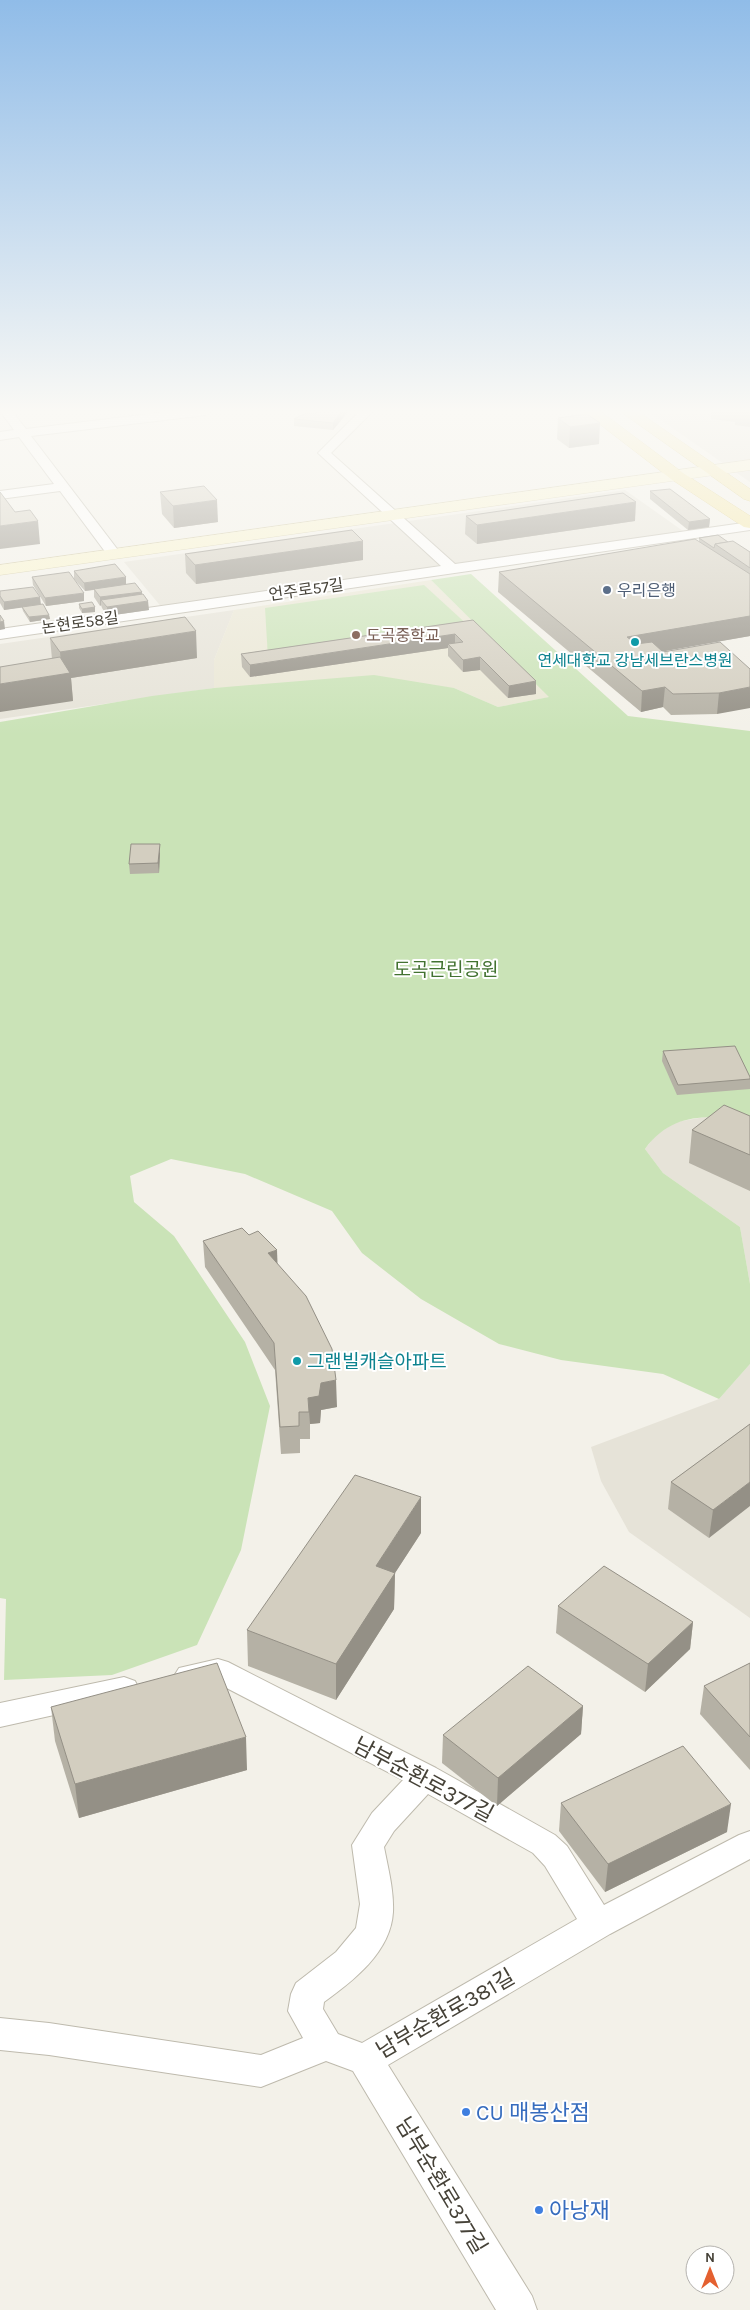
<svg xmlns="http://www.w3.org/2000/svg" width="750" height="2310" viewBox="0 0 750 2310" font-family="Karla,'Noto Sans KR',sans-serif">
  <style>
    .residential { fill: #e6e3d8 }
    .education { fill: #eae7d5 }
    .green { fill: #cae3b7 }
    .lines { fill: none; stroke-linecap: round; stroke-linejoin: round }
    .street-casing { stroke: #bebaad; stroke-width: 2 }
    .secondary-casing { stroke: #cec69e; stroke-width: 1 }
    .primary-casing { stroke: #d8c573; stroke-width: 1 }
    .street { fill: #fff; fill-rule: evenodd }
    .secondary { fill: #f9f4cd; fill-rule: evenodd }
    .primary { fill: #f4e6a1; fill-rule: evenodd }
    .wall { fill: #b5b1a5 }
    .shaded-wall { fill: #949086 }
    .building { fill: #d3cec0; stroke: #949086 }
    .service-dot { fill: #5c6f8a; stroke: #fff; stroke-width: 2 }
    .education-dot { fill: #8d6e63; stroke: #fff; stroke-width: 2 }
    .culture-dot { fill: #0f9aa8; stroke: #fff; stroke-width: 2 }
    .shop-dot { fill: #3f7fe0; stroke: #fff; stroke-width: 2 }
    .labels { text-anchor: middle; stroke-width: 4; stroke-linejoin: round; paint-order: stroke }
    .far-street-label { font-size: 16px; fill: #464238; stroke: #fff }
    .far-service-label { font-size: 16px; fill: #4e5e75; stroke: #fff; text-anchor: start }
    .far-education-label { font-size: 16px; fill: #785e54; stroke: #fff; text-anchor: start }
    .far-culture-label { font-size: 16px; fill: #0d838f; stroke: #fff }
    .park-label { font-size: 19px; fill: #427231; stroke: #fff }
    .culture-label { font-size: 19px; fill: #0d838f; stroke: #fff; text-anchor: start }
    .near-street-label { font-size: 22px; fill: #464238; stroke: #fff }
    .near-shop-label { font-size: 22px; fill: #366cbe; stroke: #fff; text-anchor: start }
  </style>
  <rect width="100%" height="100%" fill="#f3f1e9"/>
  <g class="residential">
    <path d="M 648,411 L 750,411 L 750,482 Z"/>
    <path d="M 625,490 L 683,531 L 163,609 L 124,562 Z"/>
    <path d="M 234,610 L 214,660 L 214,688 L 0,719 L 0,644 Z"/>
    <path d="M 711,1116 L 750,1120 L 750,1284 L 740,1227 L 663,1173 L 645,1149 L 656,1135 L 676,1122 Z"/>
    <path d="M 750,1364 L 750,1618 L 629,1532 L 601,1481 L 591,1447 L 719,1399 Z"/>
  </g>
  <path class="education" d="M 431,580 L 550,697 L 498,707 L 454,688 L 260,686 L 214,688 L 214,660 L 234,610 Z"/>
  <g class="green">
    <path d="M 471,574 L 628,716 L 750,731 L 750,1120 C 708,1116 673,1111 645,1149 L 663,1173 L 740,1227 L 750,1284 L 750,1364 L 719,1399 L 663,1374 L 561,1360 L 499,1344 L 421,1299 L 362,1253 L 332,1211 L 245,1174 L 171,1159 L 130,1176 L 134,1202 L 174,1236 L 245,1342 L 270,1406 L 241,1550 L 197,1645 L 112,1675 L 4,1680 L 6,1599 L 0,1598 L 0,722 L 152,696 L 214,688 L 374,675 L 454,688 L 498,707 L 549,697 L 431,580 Z"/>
    <path d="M 424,585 L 472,629 L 268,658 L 265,608 Z"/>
  </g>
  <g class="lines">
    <g class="street-casing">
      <g id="street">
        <path d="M 0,411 L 12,411 L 26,429 L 174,411 L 212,411 L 206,415 L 31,436 L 121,554 L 114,558 L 109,557 L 60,491 L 0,499 L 0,491 L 54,484 L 19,437 L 0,440 L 0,432 L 14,430 Z"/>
        <path d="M 360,411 L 373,411 L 331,453 L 455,564 L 750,522 L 750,530 L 0,639 L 0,629 L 441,566 L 318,453 Z"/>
        <path d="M 218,1659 L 228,1662 L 436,1768 L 555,1835 L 567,1846 L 604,1905 L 739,1835 L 750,1831 L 750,1859 L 610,1934 L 388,2065 L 532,2296 L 537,2310 L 496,2310 L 353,2071 L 326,2061 L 261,2087 L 49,2055 L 0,2050 L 0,2018 L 49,2023 L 261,2055 L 303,2038 L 288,2011 L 291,1994 L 296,1983 L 336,1952 L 356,1928 L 360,1904 L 352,1845 L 372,1813 L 403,1780 L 215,1682 L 189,1688 L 179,1684 L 174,1676 L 179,1668 ZM 428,1794 L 533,1853 L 545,1866 L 577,1919 L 362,2043 L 338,2034 L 323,2009 L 324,2002 C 353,1981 391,1952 393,1912 C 394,1890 388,1868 384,1847 L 394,1831 Z"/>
        <path d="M 124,1677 L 135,1681 L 139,1689 L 135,1697 L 0,1727 L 0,1703 Z"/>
      </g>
    </g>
    <g class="secondary-casing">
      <path id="secondary" d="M 750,460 L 750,470 L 0,575 L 0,565 Z"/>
    </g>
    <g class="primary-casing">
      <g id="primary">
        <path d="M 583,411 L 600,411 L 683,473 L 750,516 L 750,528 L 744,527 L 671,479 Z"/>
        <path d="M 620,411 L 637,411 L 750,489 L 750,501 L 744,499 Z"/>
      </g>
    </g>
    <use href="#street" class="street"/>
    <use href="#secondary" class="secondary"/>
    <use href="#primary" class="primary"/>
  </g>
  <g class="wall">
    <path d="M 711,411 L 750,411 L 750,427 L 735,425 L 735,422 L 711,419 Z"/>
    <path d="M 347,413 L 333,430 L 294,426 L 294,419 L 314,414 Z"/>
    <path d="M 558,418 L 599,444 L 569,448 L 557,439 Z"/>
    <path d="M 650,491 L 710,519 L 709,527 L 688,530 L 650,499 Z"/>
    <path d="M 160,492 L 218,522 L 174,528 L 162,514 Z"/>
    <path d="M 466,516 L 635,521 L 477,544 L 465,534 Z"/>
    <path d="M 699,538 L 728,542 L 750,552 L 750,636 L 662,651 L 750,669 L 717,714 L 671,715 L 663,707 L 641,712 L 498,592 L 499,572 L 699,542 Z"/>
    <path d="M 185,554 L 363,560 L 196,584 L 186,573 Z"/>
    <path d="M 74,571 L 126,584 L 142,592 L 142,594 L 149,610 L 107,616 L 102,608 L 101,605 L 100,606 L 94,597 L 94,590 L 85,591 L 74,579 Z"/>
    <path d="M 32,577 L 84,601 L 46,606 L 33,585 Z"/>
    <path d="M 0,591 L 41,604 L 49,615 L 50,619 L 30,622 L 23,611 L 22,607 L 4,610 L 0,603 Z"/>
    <path d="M 79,604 L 95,607 L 95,612 L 82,613 L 79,608 Z"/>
    <path d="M 473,620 L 536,694 L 508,698 L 480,670 L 463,672 L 448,656 L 448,648 L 250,677 L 242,667 L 241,654 Z"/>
    <path d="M 50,638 L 197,658 L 71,678 L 73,701 L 52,659 Z"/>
    <path d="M 160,853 L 159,873 L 130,874 L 129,864 Z"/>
    <path d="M 663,1051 L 750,1077 L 750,1089 L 677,1095 L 662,1061 Z"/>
    <path d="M 750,1116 L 750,1191 L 689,1163 L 692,1130 Z"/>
    <path d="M 203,1241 L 277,1264 L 337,1407 L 321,1410 L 320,1423 L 310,1424 L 310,1439 L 300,1439 L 300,1453 L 281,1454 L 275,1370 L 205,1267 Z"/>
    <path d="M 750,1424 L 709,1538 L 668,1509 L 671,1482 Z"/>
    <path d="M 421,1533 L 395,1573 L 394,1609 L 336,1700 L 248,1666 L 247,1630 Z"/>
    <path d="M 558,1606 L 693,1622 L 690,1649 L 645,1692 L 556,1633 Z"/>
    <path d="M 750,1663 L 750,1770 L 700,1714 L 704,1686 Z"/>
    <path d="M 583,1706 L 581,1734 L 497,1806 L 442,1763 L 443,1735 Z"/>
    <path d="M 51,1707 L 247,1770 L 79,1818 L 55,1741 Z"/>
    <path d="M 561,1803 L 727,1832 L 605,1892 L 559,1831 Z"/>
  </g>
  <g class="shaded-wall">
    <path d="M 342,411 L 347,411 L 347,413 L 333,430 L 333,423 Z"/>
    <path d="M 600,423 L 599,444 L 569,448 L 570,427 Z"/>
    <path d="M 217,500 L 218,522 L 174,528 L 173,506 Z"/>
    <path d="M 636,502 L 635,521 L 477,544 L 477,525 Z"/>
    <path d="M 710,519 L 709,527 L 688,530 L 689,522 Z"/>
    <path d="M 38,521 L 40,544 L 0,549 L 0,526 Z"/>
    <path d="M 363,541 L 363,560 L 196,584 L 195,565 Z"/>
    <path d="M 126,577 L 126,585 L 85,591 L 84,583 Z"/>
    <path d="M 142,592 L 142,600 L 101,600 L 101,605 L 100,606 L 100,597 Z"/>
    <path d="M 84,593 L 84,601 L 46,606 L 45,598 Z"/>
    <path d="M 40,597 L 41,605 L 4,610 L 4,602 Z"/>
    <path d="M 750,597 L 750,636 L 626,658 L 627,637 Z"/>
    <path d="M 148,601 L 149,610 L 107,616 L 107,607 Z"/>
    <path d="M 95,607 L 95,612 L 82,613 L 82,609 Z"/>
    <path d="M 49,615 L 50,619 L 30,622 L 29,617 Z"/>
    <path d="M 4,621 L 5,629 L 0,630 L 0,622 Z"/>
    <path d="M 196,631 L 197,658 L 71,678 L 73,701 L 0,712 L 0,684 L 62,674 L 60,652 Z"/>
    <path d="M 455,634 L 455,646 L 448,644 L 448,648 L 250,677 L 250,665 Z"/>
    <path d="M 480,657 L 480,670 L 463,672 L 463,660 Z"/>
    <path d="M 536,681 L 536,694 L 508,698 L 509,686 Z"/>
    <path d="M 665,687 L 663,707 L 641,712 L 642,691 Z"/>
    <path d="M 750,687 L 750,708 L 717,714 L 719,693 Z"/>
    <path d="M 160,844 L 160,853 L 159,873 L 158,863 Z"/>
    <path d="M 277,1250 L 278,1276 L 268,1253 Z"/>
    <path d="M 336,1380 L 337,1407 L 321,1410 L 320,1423 L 310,1424 L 308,1398 L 321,1383 Z"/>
    <path d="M 750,1482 L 750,1506 L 709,1538 L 713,1510 Z"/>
    <path d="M 421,1497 L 421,1533 L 395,1573 L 394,1609 L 336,1700 L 336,1664 L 376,1566 Z"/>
    <path d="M 693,1622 L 690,1649 L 645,1692 L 648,1664 Z"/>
    <path d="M 583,1706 L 581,1734 L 497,1806 L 498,1778 Z"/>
    <path d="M 246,1737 L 247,1770 L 79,1818 L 75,1784 Z"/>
    <path d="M 731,1804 L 727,1832 L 605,1892 L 608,1864 Z"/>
  </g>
  <g class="building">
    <path d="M 320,411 L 342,411 L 333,423 L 294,419 L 306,413 L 314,414 Z"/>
    <path d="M 587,414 L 600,423 L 570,427 L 558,418 Z"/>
    <path d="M 204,486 L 217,500 L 173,506 L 160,492 Z"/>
    <path d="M 670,489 L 710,519 L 689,522 L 650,491 Z"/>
    <path d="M 0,492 L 15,512 L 30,510 L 38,521 L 0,526 Z"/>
    <path d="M 623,493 L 636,502 L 477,525 L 466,516 Z"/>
    <path d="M 352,530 L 363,541 L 195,565 L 185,554 Z"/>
    <path d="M 718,535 L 728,542 L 715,544 L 714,548 L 699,538 Z"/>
    <path d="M 695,539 L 750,574 L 750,616 L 627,637 L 636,644 L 652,642 L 663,652 L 720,642 L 750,669 L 750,687 L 719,693 L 673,694 L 665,687 L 642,691 L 499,572 Z"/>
    <path d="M 733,541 L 750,552 L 750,568 L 715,544 Z"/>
    <path d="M 115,564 L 126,577 L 84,583 L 74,571 Z"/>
    <path d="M 69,572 L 84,593 L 45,598 L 32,577 Z"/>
    <path d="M 135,583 L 142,592 L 100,597 L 94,589 Z"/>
    <path d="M 33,587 L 40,597 L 4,602 L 0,596 L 0,591 Z"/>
    <path d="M 143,594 L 148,601 L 107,607 L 101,600 Z"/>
    <path d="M 92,602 L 95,607 L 82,609 L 79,604 Z"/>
    <path d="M 43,604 L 49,615 L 29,617 L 22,607 Z"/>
    <path d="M 0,615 L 4,621 L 0,622 Z"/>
    <path d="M 185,617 L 196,631 L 60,652 L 50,638 Z"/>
    <path d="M 473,620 L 536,681 L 509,686 L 480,657 L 463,660 L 448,644 L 463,642 L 455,634 L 250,665 L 241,654 Z"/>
    <path d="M 60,657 L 70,673 L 0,684 L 0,667 Z"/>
    <path d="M 131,844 L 160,844 L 158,863 L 129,864 Z"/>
    <path d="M 735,1046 L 750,1077 L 750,1079 L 678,1085 L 663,1051 Z"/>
    <path d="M 724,1105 L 750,1116 L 750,1155 L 692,1130 Z"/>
    <path d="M 242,1228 L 249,1235 L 258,1231 L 277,1250 L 268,1253 L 306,1296 L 332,1349 L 336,1380 L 321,1383 L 319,1396 L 308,1398 L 309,1412 L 299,1412 L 299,1426 L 280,1427 L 274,1343 L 203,1241 Z"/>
    <path d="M 750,1424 L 750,1482 L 713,1510 L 671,1482 Z"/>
    <path d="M 355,1475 L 421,1497 L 376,1566 L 395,1573 L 336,1664 L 247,1630 Z"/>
    <path d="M 604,1566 L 693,1622 L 648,1664 L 558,1606 Z"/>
    <path d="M 217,1663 L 246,1737 L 75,1784 L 51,1707 Z"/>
    <path d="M 750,1663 L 750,1737 L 704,1686 Z"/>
    <path d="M 528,1666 L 583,1706 L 498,1778 L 443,1735 Z"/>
    <path d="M 683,1746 L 731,1804 L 608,1864 L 561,1803 Z"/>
  </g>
  <linearGradient id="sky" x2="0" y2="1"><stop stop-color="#90bce8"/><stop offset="0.56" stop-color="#faf9f5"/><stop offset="1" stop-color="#faf9f5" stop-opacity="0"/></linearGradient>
  <rect width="750" height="735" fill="url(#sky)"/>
  <circle class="service-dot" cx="607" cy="590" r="5"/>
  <circle class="education-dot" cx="356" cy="635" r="5"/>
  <g class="culture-dot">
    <circle cx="635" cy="642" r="5"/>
    <circle cx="297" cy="1361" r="5"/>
  </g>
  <g class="shop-dot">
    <circle cx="466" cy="2112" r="5"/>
    <circle cx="539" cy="2210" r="5"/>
  </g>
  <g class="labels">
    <g class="far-street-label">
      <text transform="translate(306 589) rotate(-8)" y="6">언주로57길</text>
      <text transform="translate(80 622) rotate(-8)" y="6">논현로58길</text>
    </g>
    <g class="far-service-label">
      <text x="617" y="596">우리은행</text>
    </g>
    <g class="far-education-label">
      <text x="366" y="641">도곡중학교</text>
    </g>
    <g class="far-culture-label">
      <text x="635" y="666">연세대학교 강남세브란스병원</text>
    </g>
    <g class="park-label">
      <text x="446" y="976">도곡근린공원</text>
    </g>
    <g class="culture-label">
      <text x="307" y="1368">그랜빌캐슬아파트</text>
    </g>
    <g class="near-street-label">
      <text transform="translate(424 1779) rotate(28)" y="8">남부순환로377길</text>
      <text transform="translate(445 2013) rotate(-30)" y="8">남부순환로381길</text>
      <text transform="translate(442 2185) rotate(59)" y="8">남부순환로377길</text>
    </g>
    <g class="near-shop-label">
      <text x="476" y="2120">CU 매봉산점</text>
      <text x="549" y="2218">아낭재</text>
    </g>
  </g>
  <g transform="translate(710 2270)"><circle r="24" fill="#ffffff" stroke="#b5b3af"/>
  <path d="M0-4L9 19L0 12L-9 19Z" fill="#e46030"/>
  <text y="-8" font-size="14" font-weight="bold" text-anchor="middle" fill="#464238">N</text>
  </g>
</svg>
